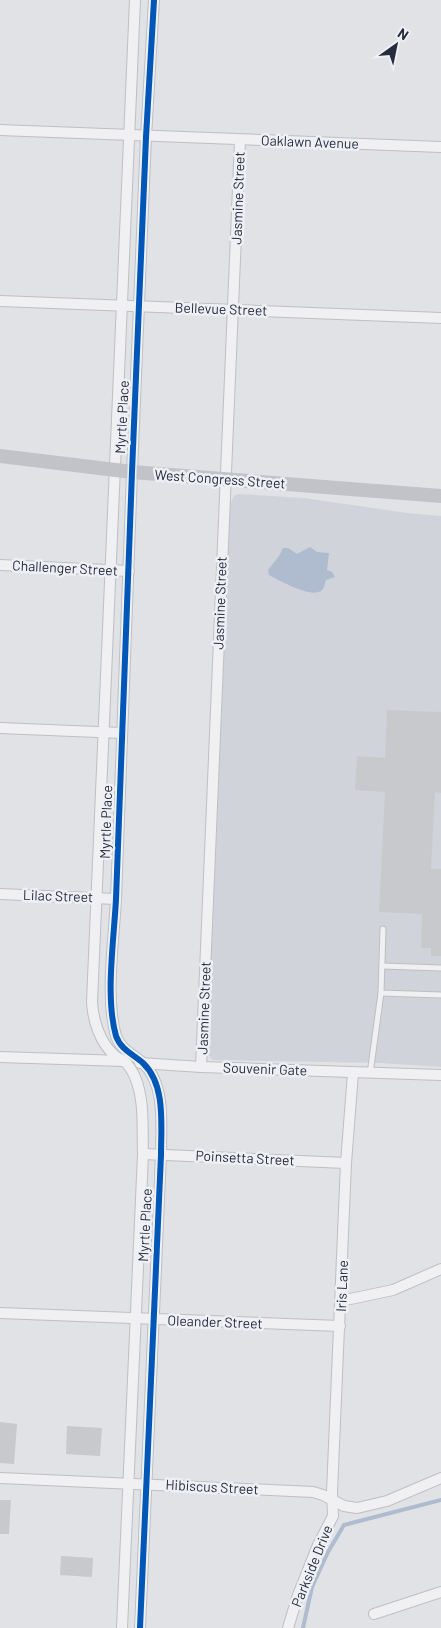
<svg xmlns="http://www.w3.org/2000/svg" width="441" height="1628" viewBox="0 0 441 1628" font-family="Barlow,sans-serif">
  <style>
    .built { fill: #d0d3da }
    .water { fill: #afbbcf }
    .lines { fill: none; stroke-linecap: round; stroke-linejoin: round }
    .stream { stroke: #afbbcf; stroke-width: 4 }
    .building { fill: #c8c9cd }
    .service-casing { stroke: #bdbfc2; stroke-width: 7 }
    .minor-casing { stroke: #bdbfc2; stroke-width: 12 }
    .service { stroke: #f0f0f2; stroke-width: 5 }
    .minor { stroke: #f0f0f2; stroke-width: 10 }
    .secondary { stroke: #c1c3c8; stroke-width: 14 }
    .cycleway-casing { stroke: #eef0f5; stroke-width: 9 }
    .cycleway { stroke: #0057b8; stroke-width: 6 }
    .labels { text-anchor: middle; stroke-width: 5; stroke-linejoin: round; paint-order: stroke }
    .street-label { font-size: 14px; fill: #282d3e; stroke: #eef0f5 }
  </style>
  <rect width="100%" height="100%" fill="#e0e2e5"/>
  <path class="built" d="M 238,494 L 304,498 L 407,513 L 441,516 L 441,1067 L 380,1063 L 213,1060 L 207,1054 L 230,504 L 234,496 Z"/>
  <path class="water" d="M 310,547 L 317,552 L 329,553 L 327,570 L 332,572 L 335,577 L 326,580 C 324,586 324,591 318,592 C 308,596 278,580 269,575 L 268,570 L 279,556 L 283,548 L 288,548 L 297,554 Z"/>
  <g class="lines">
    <path class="stream" d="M 303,1628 L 312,1587 L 328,1552 L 344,1525 L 441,1500"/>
  </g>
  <g class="building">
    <path d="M 387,710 L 441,712 L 441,793 L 435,792 L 431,869 L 441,869 L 441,956 L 431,956 L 431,948 L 421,948 L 422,914 L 379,912 L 385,792 L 355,790 L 357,756 L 385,758 Z"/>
    <path d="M 0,1422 L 17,1424 L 14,1464 L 0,1463 Z"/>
    <path d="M 67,1426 L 102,1428 L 100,1456 L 66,1454 Z"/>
    <path d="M 0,1500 L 11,1500 L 9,1534 L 0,1534 Z"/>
    <path d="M 61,1556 L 93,1558 L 92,1577 L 60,1575 Z"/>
  </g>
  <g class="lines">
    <g class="service-casing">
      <g id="service">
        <path d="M 383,929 L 381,993 L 441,995"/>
        <path d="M 382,966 L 441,968"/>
        <path d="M 370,1074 L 381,993"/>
      </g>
    </g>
    <g class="minor-casing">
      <g id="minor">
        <path d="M 0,130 L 441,147"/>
        <path d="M 0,301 L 441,318"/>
        <path d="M 0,565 L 129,571"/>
        <path d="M 0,728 L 122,733"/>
        <path d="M 0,894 L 116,899"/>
        <path d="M 0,1057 L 123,1061"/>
        <path d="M 140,1063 L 201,1067 L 441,1075"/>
        <path d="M 201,1067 L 240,140"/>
        <path d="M 143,1154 L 346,1163"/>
        <path d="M 341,1301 L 393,1290 L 441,1269"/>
        <path d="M 0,1313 L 340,1326"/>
        <path d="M 0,1478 L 313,1492 L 323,1495 L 344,1506 L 357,1508 L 387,1501 L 441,1478"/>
        <path d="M 374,1614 L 441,1592"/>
        <path d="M 122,1628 L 143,1154 C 142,1129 145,1101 135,1077 C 133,1072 128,1064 124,1061 C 121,1059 117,1058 114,1055 C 100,1042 93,1021 92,1002 L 135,0"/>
        <path d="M 140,1628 L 161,1155 C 161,1125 166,1085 143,1063 C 133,1054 121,1050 116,1036 C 105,997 114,940 116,899 L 132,472 L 146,137 L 154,0"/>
        <path d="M 288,1628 L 298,1595 L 318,1545 L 333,1516 L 332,1492 L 346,1163 L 353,1073"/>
      </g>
    </g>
    <use href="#service" class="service"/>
    <use href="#minor" class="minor"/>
    <path class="secondary" d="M 0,456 L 132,472 L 441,496"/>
    <g class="cycleway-casing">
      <path id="cycleway" d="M 140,1628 L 161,1155 C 161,1125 166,1085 143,1063 C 133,1054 121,1050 116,1036 C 105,997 114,940 116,899 L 132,472 L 146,137 L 154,0"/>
    </g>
    <use href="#cycleway" class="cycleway"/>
  </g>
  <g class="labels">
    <g class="street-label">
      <text transform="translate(310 142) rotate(2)" y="5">Oaklawn Avenue</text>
      <text transform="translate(238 198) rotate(-88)" y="5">Jasmine Street</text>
      <text transform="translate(221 309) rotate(2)" y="5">Bellevue Street</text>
      <text transform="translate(122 417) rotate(-87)" y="5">Myrtle Place</text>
      <text transform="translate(220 479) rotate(4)" y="5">West Congress Street</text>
      <text transform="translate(65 568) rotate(3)" y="5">Challenger Street</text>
      <text transform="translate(220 603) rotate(-88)" y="5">Jasmine Street</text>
      <text transform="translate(106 822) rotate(-88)" y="5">Myrtle Place</text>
      <text transform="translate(58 896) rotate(2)" y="5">Lilac Street</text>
      <text transform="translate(204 1008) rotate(-88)" y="5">Jasmine Street</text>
      <text transform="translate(265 1069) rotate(2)" y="5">Souvenir Gate</text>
      <text transform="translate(245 1158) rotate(3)" y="5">Poinsetta Street</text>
      <text transform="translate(145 1225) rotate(-87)" y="5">Myrtle Place</text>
      <text transform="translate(342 1286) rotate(-88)" y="5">Iris Lane</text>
      <text transform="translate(215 1322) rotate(2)" y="5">Oleander Street</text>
      <text transform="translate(212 1487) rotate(3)" y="5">Hibiscus Street</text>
      <text transform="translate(312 1566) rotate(-68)" y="5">Parkside Drive</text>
    </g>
  </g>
  <g transform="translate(396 45) rotate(33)" stroke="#eef0f5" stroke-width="4" paint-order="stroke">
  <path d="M0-4L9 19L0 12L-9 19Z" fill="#282d3e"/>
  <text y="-8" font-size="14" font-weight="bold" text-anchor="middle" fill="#282d3e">N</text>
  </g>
</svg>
